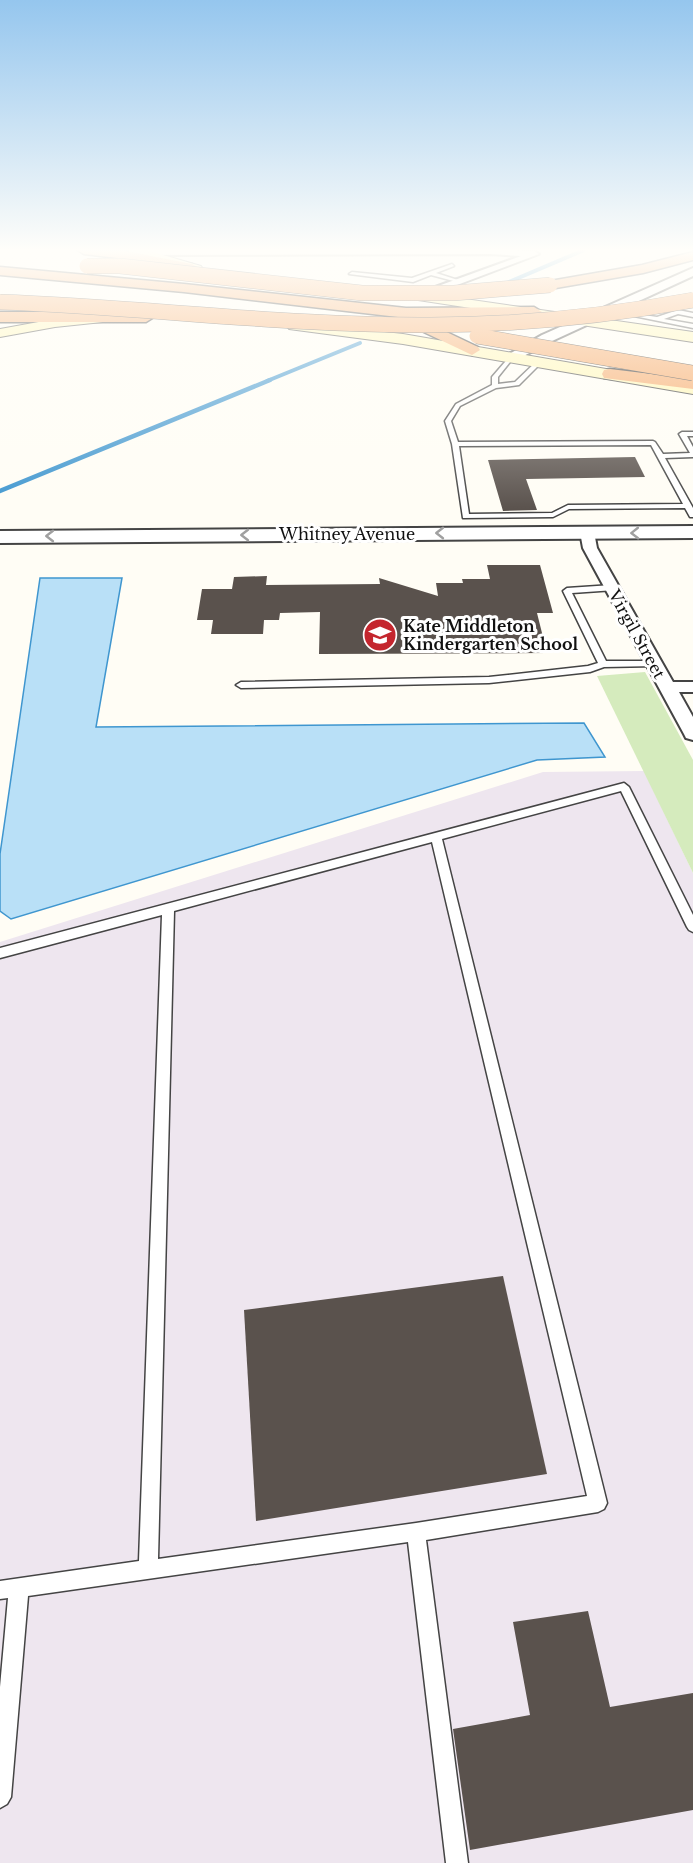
<svg xmlns="http://www.w3.org/2000/svg" width="693" height="1863" viewBox="0 0 693 1863" font-family="'Libre Baskerville',serif">
  <style>
    .industrial { fill: #eee6ef }
    .green { fill: #d5ebbd }
    .water { fill: #b9e0f7; stroke: #3f96cf; stroke-width: 1.5 }
    .lines { fill: none; stroke-linecap: round; stroke-linejoin: round }
    .stream-far1 { stroke: #3f96cf; stroke-width: 4 }
    .stream { stroke: #3f96cf; stroke-width: 4.5 }
    .building { fill: #5a524d }
    .service-casing { stroke: #444; stroke-width: 3 }
    .minor-casing { stroke: #444; stroke-width: 4 }
    .tertiary-casing { stroke: #444; stroke-width: 4 }
    .secondary-casing { stroke: #333; stroke-width: 2 }
    .motorway-casing { stroke: #222; stroke-width: 3 }
    .service { fill: #fff; fill-rule: evenodd }
    .minor { fill: #fff; fill-rule: evenodd }
    .tertiary { fill: #fff; fill-rule: evenodd }
    .secondary { fill: #fff6b0; fill-rule: evenodd }
    .motorway { fill: #f5a25d; fill-rule: evenodd }
    .motorway-bridge-casing { stroke: #222; stroke-width: 16; stroke-linecap: butt }
    .motorway-bridge { stroke: #f5a25d; stroke-width: 15 }
    .oneway { stroke: #a0a0a0 }
    .labels { text-anchor: middle; stroke-width: 6; stroke-linejoin: round; paint-order: stroke }
    .far-street-label { font-size: 16px; fill: #111; stroke: #fff }
    .far-poi-label { font-size: 16px; font-weight: bold; fill: #111; stroke: #fff; text-anchor: start }
  </style>
  <rect width="100%" height="100%" fill="#fffdf5"/>
  <path class="industrial" d="M 644,771 L 693,873 L 693,1863 L 0,1863 L 0,942 L 543,772 Z"/>
  <path class="green" d="M 645,672 L 693,760 L 693,873 L 597,676 Z"/>
  <path class="water" d="M 40,578 L 122,578 L 96,727 L 584,723 L 605,757 L 537,760 L 11,919 L 0,911 L 0,854 Z"/>
  <g class="lines">
    <g class="stream-far1">
      <path d="M 502,285 L 584,250"/>
      <path d="M 267,381 L 360,343"/>
    </g>
    <path class="stream" d="M 0,491 L 270,380"/>
  </g>
  <g class="building">
    <path d="M 635,457 L 645,477 L 526,479 L 537,510 L 503,511 L 488,460 Z"/>
    <path d="M 487,565 L 540,565 L 553,613 L 537,613 L 547,653 L 319,654 L 320,612 L 280,613 L 279,620 L 264,620 L 263,634 L 211,634 L 213,620 L 197,620 L 202,589 L 232,589 L 234,577 L 267,576 L 266,585 L 380,584 L 379,578 L 438,596 L 436,583 L 463,583 L 462,579 L 490,579 Z"/>
    <path d="M 503,1276 L 547,1474 L 256,1521 L 244,1310 Z"/>
    <path d="M 588,1611 L 610,1707 L 693,1693 L 693,1810 L 470,1850 L 453,1729 L 530,1715 L 513,1622 Z"/>
  </g>
  <g class="lines">
    <g class="service-casing">
      <g id="service">
        <path d="M 452,264 L 454,266 L 436,273 L 461,281 L 461,283 L 431,275 L 413,282 L 349,274 L 352,272 L 412,278 Z"/>
        <path d="M 678,310 L 693,313 L 693,317 L 678,314 L 664,319 L 693,324 L 693,328 L 634,316 L 637,314 L 657,317 Z"/>
        <path d="M 511,355 L 514,357 L 498,377 L 498,384 L 515,382 L 537,361 L 542,362 L 519,385 L 496,388 L 460,406 L 451,421 L 458,442 L 653,441 L 655,442 L 663,454 L 690,453 L 679,434 L 682,432 L 693,432 L 693,436 L 687,436 L 693,447 L 693,457 L 665,458 L 693,508 L 693,517 L 690,517 L 685,508 L 569,509 L 553,517 L 463,518 L 452,444 L 445,421 L 456,404 L 492,385 L 492,377 ZM 651,445 L 683,504 L 568,505 L 552,513 L 469,514 L 459,446 Z"/>
        <path d="M 612,585 L 616,588 L 615,590 L 572,593 L 606,661 L 654,661 L 659,664 L 657,666 L 604,667 L 590,672 L 489,683 L 241,688 L 236,685 L 241,682 L 489,677 L 588,666 L 598,663 L 563,591 L 567,588 Z"/>
        <path d="M 624,783 L 629,787 L 693,915 L 693,932 L 689,930 L 687,927 L 621,791 L 442,839 L 607,1503 L 604,1509 L 598,1512 L 426,1540 L 468,1863 L 446,1863 L 408,1542 L 28,1596 L 11,1797 L 7,1804 L 0,1808 L 0,1687 L 8,1598 L 0,1599 L 0,1581 L 139,1561 L 162,915 L 0,958 L 0,948 ZM 432,842 L 587,1496 L 416,1523 L 158,1559 L 174,911 Z"/>
      </g>
    </g>
    <g class="minor-casing">
      <g id="minor">
        <path d="M 144,250 L 511,250 L 534,251 L 539,254 L 420,299 L 415,296 L 416,294 L 521,256 L 491,254 L 141,255 L 141,251 Z"/>
        <path d="M 587,528 L 594,532 L 597,548 L 673,682 L 693,682 L 693,692 L 679,692 L 693,717 L 693,740 L 686,738 L 684,734 L 583,548 L 580,532 Z"/>
      </g>
    </g>
    <g class="tertiary-casing">
      <g id="tertiary">
        <path d="M 693,268 L 693,276 L 552,341 L 516,360 L 506,360 L 504,357 L 542,335 Z"/>
        <path d="M 693,526 L 693,538 L 0,543 L 0,531 Z"/>
      </g>
    </g>
    <g class="secondary-casing">
      <g id="secondary">
        <path d="M 128,250 L 146,250 L 201,266 L 203,269 L 196,273 L 191,272 L 130,253 Z"/>
        <path d="M 410,291 L 693,332 L 693,342 L 405,298 L 403,295 L 405,292 Z"/>
        <path d="M 107,314 L 112,315 L 114,318 L 112,321 L 55,327 L 0,337 L 0,329 L 55,319 Z"/>
        <path d="M 294,322 L 403,334 L 693,384 L 693,394 L 403,344 L 289,329 L 287,326 L 289,323 Z"/>
      </g>
    </g>
    <g class="motorway-casing">
      <g id="motorway">
        <path d="M 77,250 L 126,251 L 192,264 L 199,268 L 192,272 L 126,259 L 84,254 Z"/>
        <path d="M 693,252 L 693,260 L 643,273 L 550,289 L 543,285 L 550,281 L 642,265 Z"/>
        <path d="M 0,267 L 184,284 L 406,308 L 534,307 L 542,312 L 534,317 L 415,317 L 478,347 L 480,350 L 472,355 L 411,326 L 398,323 L 395,320 L 398,317 L 184,292 L 0,275 Z"/>
        <path d="M 0,312 L 146,312 L 154,317 L 146,322 L 0,322 Z"/>
        <path d="M 610,369 L 693,379 L 693,389 L 604,378 L 602,374 L 604,370 Z"/>
      </g>
    </g>
    <use href="#service" class="service"/>
    <use href="#minor" class="minor"/>
    <use href="#tertiary" class="tertiary"/>
    <use href="#secondary" class="secondary"/>
    <use href="#motorway" class="motorway"/>
    <g class="motorway-bridge-casing">
      <g id="motorway-bridge">
        <path d="M 87,266 L 120,266 L 362,293 L 454,293 L 550,285"/>
        <path d="M 0,302 C 144,307 287,326 431,325 C 519,325 606,316 693,300"/>
        <path d="M 477,336 L 693,373"/>
      </g>
    </g>
    <use href="#motorway-bridge" class="motorway-bridge"/>
  </g>
  <defs><path id="oneway-chevron" d="M-2-3.5L2.5 0L-2 3.5" fill="none" stroke-width="1.6" stroke-linecap="round" stroke-linejoin="round" transform="scale(1.5)"/></defs>
  <g class="oneway">
    <use href="#oneway-chevron" transform="translate(440 533) rotate(180)"/>
    <use href="#oneway-chevron" transform="translate(635 533) rotate(179)"/>
    <use href="#oneway-chevron" transform="translate(245 535) rotate(180)"/>
    <use href="#oneway-chevron" transform="translate(50 536) rotate(180)"/>
  </g>
  <linearGradient id="sky" x2="0" y2="1"><stop stop-color="#95c6ee"/><stop offset="0.49" stop-color="#fffefa"/><stop offset="1" stop-color="#fffefa" stop-opacity="0"/></linearGradient>
  <rect width="693" height="510" fill="url(#sky)"/>
  <defs>
    <g id="school-disc" transform="scale(1.725)"><circle r="9.5" fill="#c4262e" stroke="#fff"/><path d="M0-5L7-2L0 1L-7-2ZM-4 1L0 2.5L4 1V4Q0 6-4 4Z" fill="#fff"/></g>
  </defs>
  <g fill-rule="evenodd">
    <use href="#school-disc" x="380" y="635"/>
  </g>
  <g class="labels">
    <g class="far-street-label">
      <text x="347" y="540">Whitney Avenue</text>
      <text transform="translate(637 634) rotate(61)" y="6">Virgil Street</text>
    </g>
    <g class="far-poi-label">
      <text x="403" y="632">Kate Middleton<tspan x="403" dy="18">Kindergarten School</tspan></text>
    </g>
  </g>
</svg>
